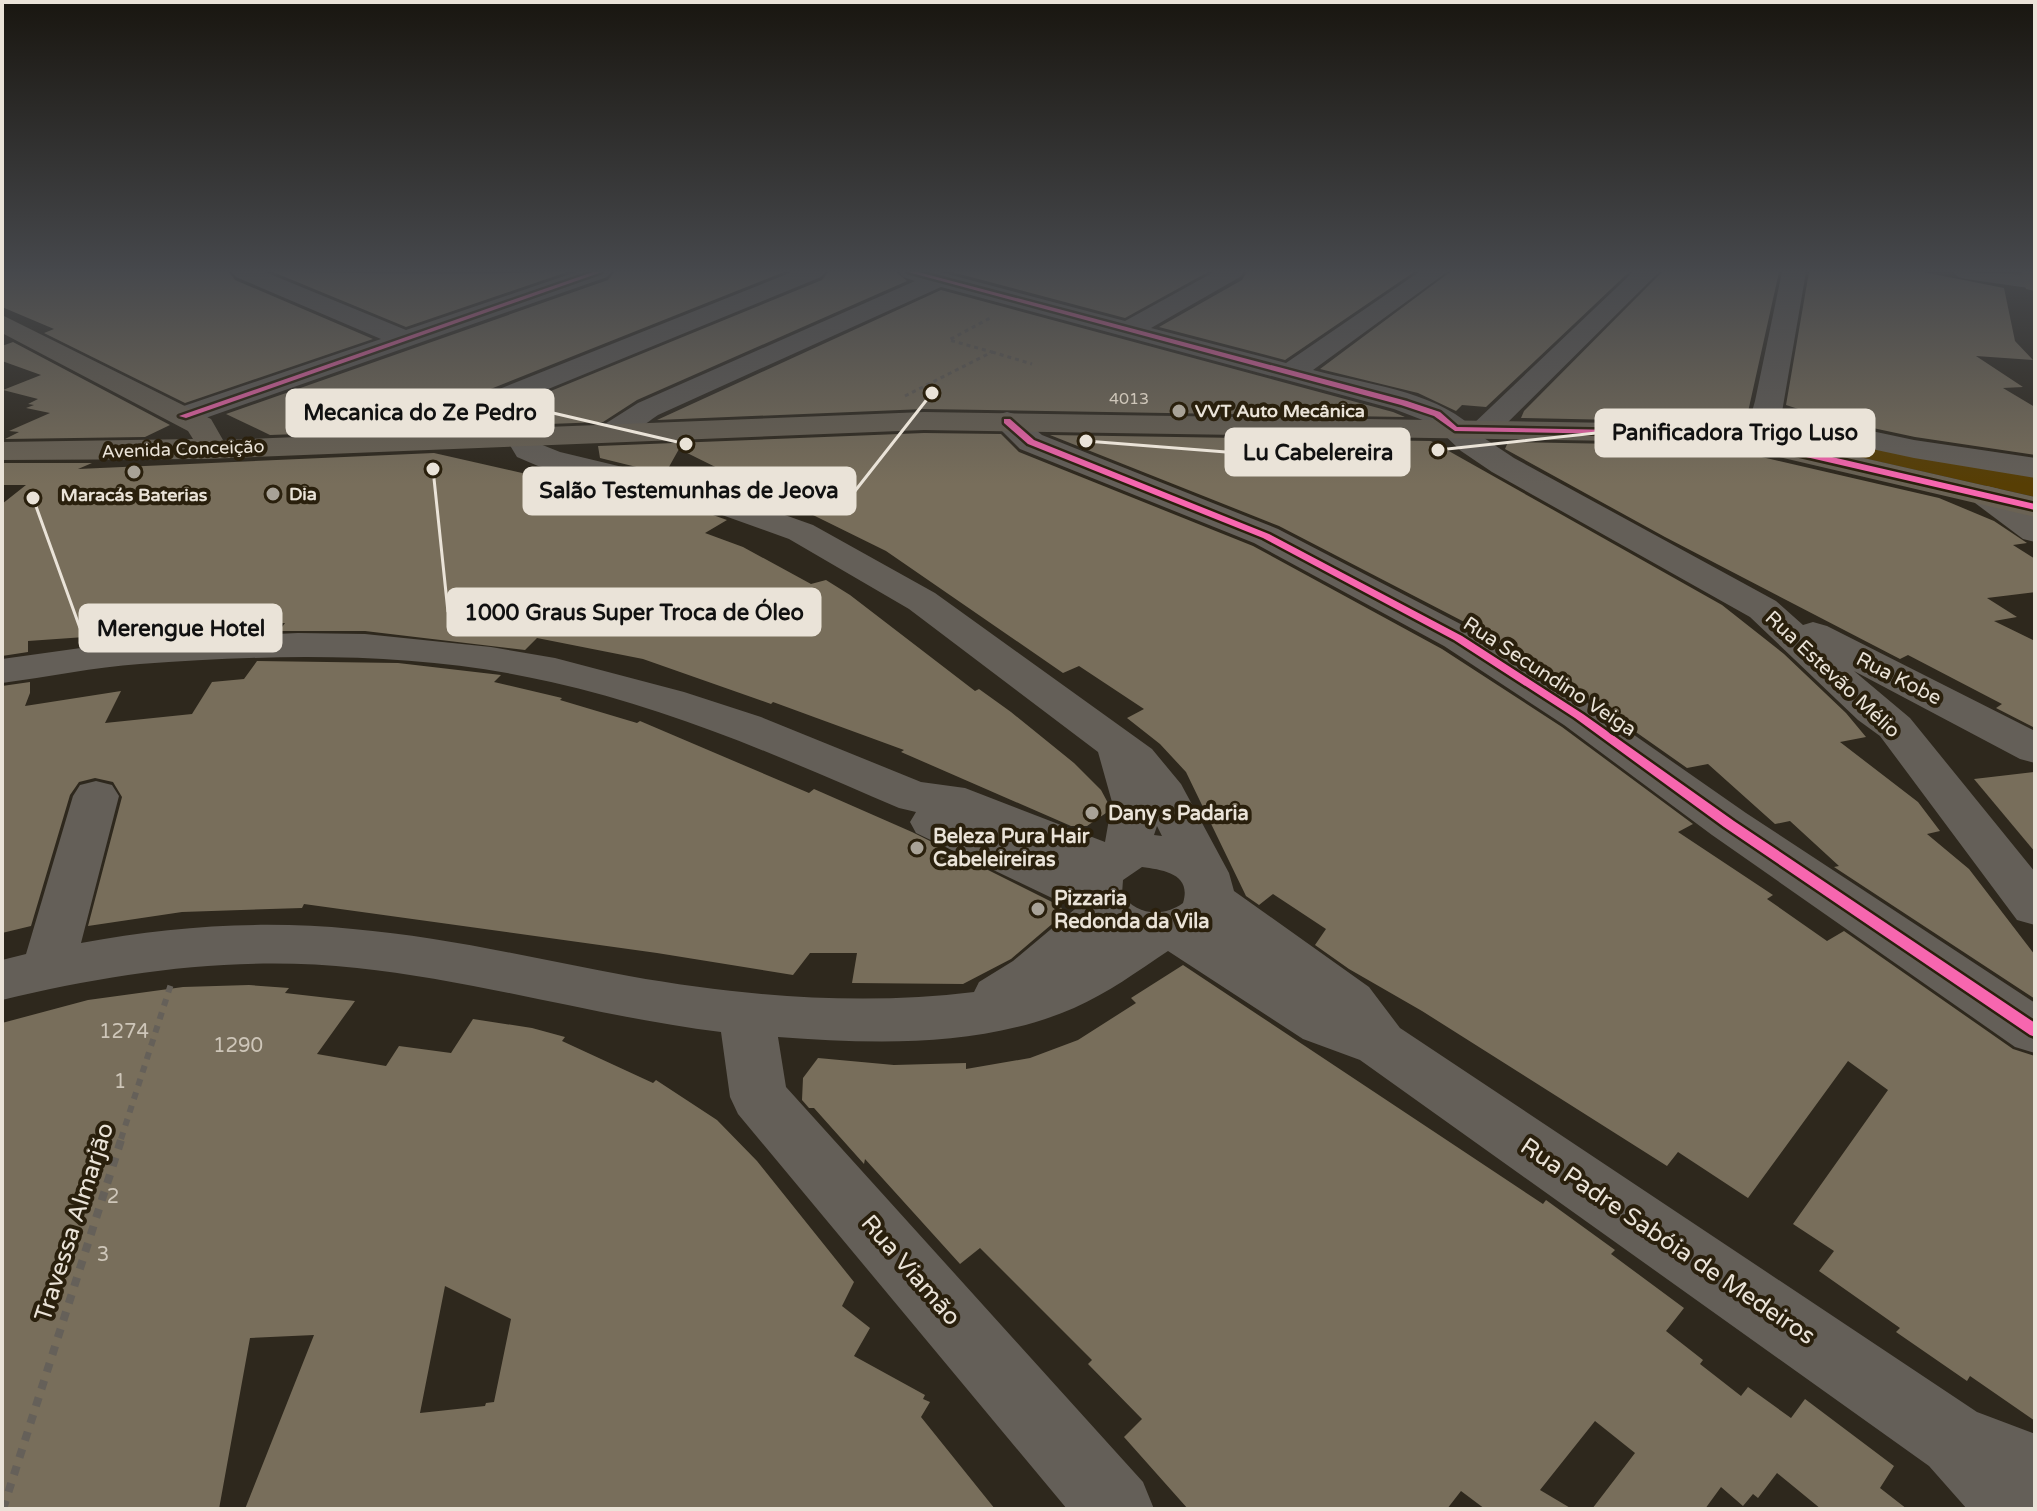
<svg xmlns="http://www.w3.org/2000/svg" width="2037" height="1511" viewBox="0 0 2037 1511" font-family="'Varela Round',sans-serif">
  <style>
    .green { fill: #573e04 }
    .building { fill: #786e5b; fill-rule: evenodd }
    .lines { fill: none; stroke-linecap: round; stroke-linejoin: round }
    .path-far2 { stroke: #656059; stroke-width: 3; stroke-dasharray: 4 4; stroke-linecap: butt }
    .path-far1 { stroke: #656059; stroke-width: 6; stroke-dasharray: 7 7; stroke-linecap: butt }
    .path { stroke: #656059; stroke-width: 8; stroke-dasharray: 9 9; stroke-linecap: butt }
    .minor { fill: #645f58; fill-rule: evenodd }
    .major { fill: #6a6254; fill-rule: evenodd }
    .cycleway-casing { stroke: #2a200d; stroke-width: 5 }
    .cycleway { fill: #f766af; fill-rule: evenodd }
    .poi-dot { fill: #a8a297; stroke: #2a200d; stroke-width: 3 }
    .labels { text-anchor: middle; stroke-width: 8; stroke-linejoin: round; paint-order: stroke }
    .number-label { font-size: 16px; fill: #cec6b9 }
    .far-poi-label { font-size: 18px; font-weight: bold; fill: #eae3d8; stroke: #2a200d; text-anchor: start }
    .far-street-label { font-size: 18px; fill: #eae3d8; stroke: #2a200d }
    .street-label { font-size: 20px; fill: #eae3d8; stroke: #2a200d }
    .poi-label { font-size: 20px; font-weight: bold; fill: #eae3d8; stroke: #2a200d; text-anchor: start }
    .near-number-label { font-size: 20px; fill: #cec6b9 }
    .near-street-label { font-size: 24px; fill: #eae3d8; stroke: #2a200d }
    .leader { fill: none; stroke: #eae3d8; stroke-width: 3 }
    .callout-dot { fill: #eae3d8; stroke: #2a200d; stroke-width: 3 }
    .callout { fill: #eae3d8; stroke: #eae3d8; stroke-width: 3 }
    .callout-label { font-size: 22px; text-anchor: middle; font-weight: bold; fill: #111 }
  </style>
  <rect width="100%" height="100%" fill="#2e281d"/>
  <path class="green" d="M 1797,428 L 2035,470 L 2035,497 L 1788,441 Z"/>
  <g class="building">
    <path d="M 2,272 L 229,272 L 235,280 L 373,339 L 185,403 L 44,333 L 54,329 L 2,307 Z"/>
    <path d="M 273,272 L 444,274 L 567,272 L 406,327 Z"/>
    <path d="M 614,272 L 784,272 L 428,414 L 410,430 L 270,435 L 226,414 L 608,280 Z"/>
    <path d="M 828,272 L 896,272 L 907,281 L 637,400 L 603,422 L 463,427 L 822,280 Z"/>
    <path d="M 952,272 L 1208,272 L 1125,318 Z"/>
    <path d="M 1247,272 L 1414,272 L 1285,360 L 1159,327 L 1242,280 Z"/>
    <path d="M 1450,272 L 1629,272 L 1486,407 L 1462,405 L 1456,411 L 1418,393 L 1320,369 Z"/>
    <path d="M 1662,272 L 1779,272 L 1744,430 L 1618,420 L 1521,418 L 1524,411 Z"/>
    <path d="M 1809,272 L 1923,272 L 2004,288 L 2015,341 L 2033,360 L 1976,356 L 2023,387 L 2003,388 L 2035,407 L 2035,455 L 1915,437 L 1826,418 L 1786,405 Z"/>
    <path d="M 941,290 L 1393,412 L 1405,417 L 924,409 L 657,420 Z"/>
    <path d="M 13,342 L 170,425 L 145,437 L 5,439 L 19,432 L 9,431 L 50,413 L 26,408 L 34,405 L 28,404 L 38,399 L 3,390 L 41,375 L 2,361 L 2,346 Z"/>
    <path d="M 924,433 L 1001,434 L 1019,452 L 1253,546 L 1442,649 L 1562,727 L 1693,824 L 1678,832 L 1773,895 L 1767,899 L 1827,941 L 1844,931 L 2013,1049 L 2035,1056 L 2035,1421 L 1970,1376 L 1967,1381 L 1896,1332 L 1900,1328 L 1819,1271 L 1834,1251 L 1793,1224 L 1888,1090 L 1848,1061 L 1748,1198 L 1678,1152 L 1667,1166 L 1422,1011 L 1349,969 L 1315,945 L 1326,929 L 1273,894 L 1259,905 L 1246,896 L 1186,772 L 1160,744 L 1127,718 L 1144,709 L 1079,666 L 1063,673 L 886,551 L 679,449 L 665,474 L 600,458 L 598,446 Z"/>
    <path d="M 1050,435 L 1431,441 L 1722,605 L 1784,654 L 1846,713 L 1866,737 L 1840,742 L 1918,802 L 1940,831 L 1927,834 L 1969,869 L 2035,955 L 2035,999 L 1834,867 L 1839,866 L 1790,821 L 1775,824 L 1708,764 L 1687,768 L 1596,704 L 1474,627 L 1279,526 Z"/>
    <path d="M 1508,442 L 1618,444 L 1753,455 L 1939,498 L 1994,521 L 2027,543 L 2013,545 L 2035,559 L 2035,592 L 1987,598 L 2017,617 L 1994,621 L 2035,641 L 2035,728 L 1996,708 L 2002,704 L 1908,655 L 1900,659 L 1665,537 L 1516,455 L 1505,449 Z"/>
    <path d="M 434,453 L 570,484 L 578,479 L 682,504 L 727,520 L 705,533 L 743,547 L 811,584 L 826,580 L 850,595 L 975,691 L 979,689 L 1011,712 L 1074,763 L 1101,790 L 1108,803 L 1106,813 L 1087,826 L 1071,826 L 901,752 L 904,750 L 773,702 L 771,704 L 643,659 L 537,638 L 525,650 L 365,631 L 279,631 L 285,623 L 28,641 L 28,652 L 2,656 L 2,504 L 26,485 L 2,485 L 2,463 L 92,463 L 78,469 Z"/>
    <path d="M 257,661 L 398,663 L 501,675 L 494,682 L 562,698 L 560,700 L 637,723 L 640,721 L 809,793 L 814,789 L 912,832 L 1060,906 L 1065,913 L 1011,959 L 963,984 L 852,983 L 857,953 L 810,953 L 793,975 L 657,953 L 304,904 L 302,908 L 182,912 L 88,926 L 122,797 L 113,782 L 95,778 L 79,782 L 70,795 L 31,926 L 2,933 L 2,686 L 30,682 L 30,693 L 25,706 L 121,691 L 105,723 L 192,714 L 212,682 L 244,679 Z"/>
    <path d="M 2035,772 L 2035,852 L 1974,779 Z"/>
    <path d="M 1183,965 L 1543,1204 L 1546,1200 L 1615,1250 L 1611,1254 L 1684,1308 L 1666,1331 L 1703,1360 L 1700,1364 L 1741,1396 L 1748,1387 L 1791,1418 L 1805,1399 L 1894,1466 L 1880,1488 L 1907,1509 L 1821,1509 L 1777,1473 L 1758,1498 L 1753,1494 L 1743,1506 L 1721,1487 L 1705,1509 L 1592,1509 L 1635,1453 L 1595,1421 L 1540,1490 L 1572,1509 L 1485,1509 L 1461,1491 L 1447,1509 L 1188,1509 L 1124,1437 L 1142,1419 L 1088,1364 L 1092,1360 L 980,1248 L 960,1264 L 865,1159 L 864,1164 L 814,1108 L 809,1108 L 802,1100 L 803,1078 L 818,1058 L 894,1065 L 966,1063 L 966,1069 L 1030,1058 L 1078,1040 L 1136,1003 L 1131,998 Z"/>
    <path d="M 249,985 L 289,988 L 285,993 L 355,1001 L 317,1054 L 386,1066 L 399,1046 L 451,1053 L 473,1019 L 532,1028 L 565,1037 L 562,1041 L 653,1083 L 656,1080 L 717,1120 L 757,1161 L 854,1282 L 842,1306 L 870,1328 L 854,1356 L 925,1395 L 923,1399 L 930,1402 L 921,1417 L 995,1509 L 245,1509 L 314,1335 L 250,1338 L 219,1509 L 2,1509 L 2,1023 L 88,1000 L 183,987 ZM 445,1286 L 511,1319 L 494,1402 L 486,1403 L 485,1406 L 420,1413 Z"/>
  </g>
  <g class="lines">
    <g class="path-far2">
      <path d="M 992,352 L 1032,364"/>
      <path d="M 905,396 L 992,352 L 949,340 L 992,317"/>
    </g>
    <path class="path-far1" d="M 121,1139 L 171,984"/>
    <path class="path" d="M 3,1509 L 122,1137"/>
    <g class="minor">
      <path d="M 232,272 L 265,272 L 406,330 L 576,272 L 611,272 L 607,277 L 194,422 L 183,425 L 172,422 L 168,416 L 172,410 L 381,339 L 236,277 Z"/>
      <path d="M 792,272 L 825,272 L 821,277 L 451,429 C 435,441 425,453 405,448 L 401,441 L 429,417 Z"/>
      <path d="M 899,272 L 940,272 L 1125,321 L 1214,272 L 1244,272 L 1240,277 L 1151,328 L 1286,363 L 1419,272 L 1447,272 L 1313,370 C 1364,384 1431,390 1471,426 L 1633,272 L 1659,272 L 1495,435 L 1484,438 L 1514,458 L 1776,601 L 1803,625 L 1813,622 L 1827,626 L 2035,731 L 2035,763 L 2020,759 L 1854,671 L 1910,718 L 2035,872 L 2035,925 L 2017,920 L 1880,736 L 1858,720 L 1750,617 L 1492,472 L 1461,451 L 1433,424 L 1394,409 L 941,287 L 658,415 C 640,427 623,445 600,439 L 596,433 L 600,427 L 638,403 L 915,281 L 903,277 Z"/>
      <path d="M 1782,272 L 1806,272 L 1782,412 L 1914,440 L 2035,458 L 2035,478 L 1914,458 L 1778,429 L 1769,450 L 1758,452 L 1747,450 L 1743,443 L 1755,401 Z"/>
      <path d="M 1954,272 L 2034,275 L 2035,289 L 1966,279 L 1958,277 Z"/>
      <path d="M 1007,412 L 1018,415 L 1042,435 L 1278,529 L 1472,630 L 1594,707 L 1746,813 L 2035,1003 L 2035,1053 L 2015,1047 L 1712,835 L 1564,725 L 1444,646 L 1254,543 L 1020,449 L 992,421 L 996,415 Z"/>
      <path d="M 520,428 L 531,430 L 540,444 L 560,452 L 706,487 L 813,525 L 935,593 L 1152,749 L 1181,784 L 1229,873 L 1234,891 L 1369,987 L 1400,1028 L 1977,1412 L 2035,1434 L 2035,1509 L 1967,1509 L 1929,1466 L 1360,1060 L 1303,1039 L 1168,951 C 1138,971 1108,993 1074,1008 C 982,1048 876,1044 778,1037 L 786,1087 L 1143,1482 L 1154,1509 L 1067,1509 L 738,1114 L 730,1097 L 721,1032 C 599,1017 480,981 357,968 C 237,955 118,972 2,1000 L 2,960 L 26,954 L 73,796 L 80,785 L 96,781 L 112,785 L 119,796 L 81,943 C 170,926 263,920 353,929 C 446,937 537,959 629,976 C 741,996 860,1006 974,992 L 979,982 L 1013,961 L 1075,909 L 916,833 L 910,822 L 916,812 L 899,808 C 785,759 673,709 551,682 C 418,651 276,654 140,664 C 94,667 48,677 2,683 L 2,659 L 138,640 L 298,633 L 365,634 L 491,647 L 555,658 L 684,692 L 761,717 L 921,782 L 965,788 L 1105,842 L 1112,802 L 1098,752 L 909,609 L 789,539 L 683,501 L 538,466 L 517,457 L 505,437 L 509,430 ZM 1157,826 L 1162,836 L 1154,835 ZM 1142,867 C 1164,870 1192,874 1183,903 C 1164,917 1136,916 1122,894 L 1123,880 Z"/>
      <path d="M 1987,486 L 1999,489 L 2035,516 L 2035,542 L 2023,539 L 1975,503 L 1970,496 L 1975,489 Z"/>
    </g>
    <g class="major">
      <path d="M 2021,272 L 2035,272 L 2035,291 L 2026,289 Z"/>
      <path d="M 2,315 L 211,419 L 223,440 L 924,412 L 1618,423 L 1758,434 L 2035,497 L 2035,517 L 1758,452 L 1618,441 L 924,430 L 205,459 L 2,460 L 2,442 L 193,439 L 188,431 L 2,333 Z"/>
    </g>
    <g class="cycleway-casing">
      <g id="cycleway">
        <path d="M 593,272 L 602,272 L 186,418 L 179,416 Z"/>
        <path d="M 908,272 L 918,272 L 1407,401 L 1440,412 L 1457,427 L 1618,430 L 1758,440 L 2035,504 L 2035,510 L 1758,446 L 1618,434 L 1455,431 L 1434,416 L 1401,405 Z"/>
        <path d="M 1004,419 L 1010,419 L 1034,440 L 1269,534 L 1462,636 L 1583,714 L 1734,821 L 2035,1023 L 2035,1037 L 2030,1035 L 1724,827 L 1575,718 L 1454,640 L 1263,538 L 1028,444 L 1004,423 Z"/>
      </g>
    </g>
    <use href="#cycleway" class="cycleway"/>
  </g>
  <linearGradient id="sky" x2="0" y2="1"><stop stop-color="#191610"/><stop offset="0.56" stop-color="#46484c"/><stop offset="1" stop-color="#46484c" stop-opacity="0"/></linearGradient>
  <rect width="2037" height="484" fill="url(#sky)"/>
  <g class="poi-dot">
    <circle cx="1179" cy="411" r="8"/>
    <circle cx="134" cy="472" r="8"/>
    <circle cx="273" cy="494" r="8"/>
    <circle cx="1092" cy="813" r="8"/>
    <circle cx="917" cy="848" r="8"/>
    <circle cx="1038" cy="909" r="8"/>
  </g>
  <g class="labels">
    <g class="number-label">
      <text x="1129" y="404">4013</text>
    </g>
    <g class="far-poi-label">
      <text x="1195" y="417">VVT Auto Mecânica</text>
      <text x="289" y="500">Dia</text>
      <text x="134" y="501" text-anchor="middle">Maracás Baterias</text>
    </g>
    <g class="far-street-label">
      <text transform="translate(183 449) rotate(-2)" y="6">Avenida Conceição</text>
    </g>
    <g class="street-label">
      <text transform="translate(1833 674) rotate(43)" y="7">Rua Estevão Mélio</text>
      <text transform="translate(1550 676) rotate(33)" y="7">Rua Secundino Veiga</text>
      <text transform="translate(1899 678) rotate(27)" y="7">Rua Kobe</text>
    </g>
    <g class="poi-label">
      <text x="1108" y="820">Dany s Padaria</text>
      <text x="933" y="843">Beleza Pura Hair<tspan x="933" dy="23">Cabeleireiras</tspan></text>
      <text x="1054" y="905">Pizzaria<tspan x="1054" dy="23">Redonda da Vila</tspan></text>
    </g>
    <g class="near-number-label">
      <text x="124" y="1038">1274</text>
      <text x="238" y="1052">1290</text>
      <text x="120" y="1088">1</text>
      <text x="113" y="1203">2</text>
      <text x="103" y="1261">3</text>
    </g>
    <g class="near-street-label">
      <text transform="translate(74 1222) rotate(-72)" y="8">Travessa Almarjão</text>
      <text transform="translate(1668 1241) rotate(34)" y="8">Rua Padre Sabóia de Medeiros</text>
      <text transform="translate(911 1270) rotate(49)" y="8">Rua Viamão</text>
    </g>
  </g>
  <path class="leader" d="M686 444L553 413M1438 450L1596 433M1086 441L1226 452M932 393L855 491M433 469L448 612M33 498L80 628"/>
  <g class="callout-dot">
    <circle cx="686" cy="444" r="8"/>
    <circle cx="1438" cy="450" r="8"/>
    <circle cx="1086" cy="441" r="8"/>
    <circle cx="932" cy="393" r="8"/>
    <circle cx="433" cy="469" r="8"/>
    <circle cx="33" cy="498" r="8"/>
  </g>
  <g class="callout">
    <rect x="287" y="390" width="266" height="46" rx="8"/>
    <rect x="1596" y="410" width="278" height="46" rx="8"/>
    <rect x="1226" y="429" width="183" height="46" rx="8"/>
    <rect x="524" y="468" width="331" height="46" rx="8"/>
    <rect x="448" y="589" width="372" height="46" rx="8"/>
    <rect x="80" y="605" width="201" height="46" rx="8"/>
  </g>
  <g class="callout-label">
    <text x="420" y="420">Mecanica do Ze Pedro</text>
    <text x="1735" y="440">Panificadora Trigo Luso</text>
    <text x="1318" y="460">Lu Cabelereira</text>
    <text x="689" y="498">Salão Testemunhas de Jeova</text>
    <text x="634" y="620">1000 Graus Super Troca de Óleo</text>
    <text x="181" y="636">Merengue Hotel</text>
  </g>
  <rect width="2037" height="1511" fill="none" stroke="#eae3d8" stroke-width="8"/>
</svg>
